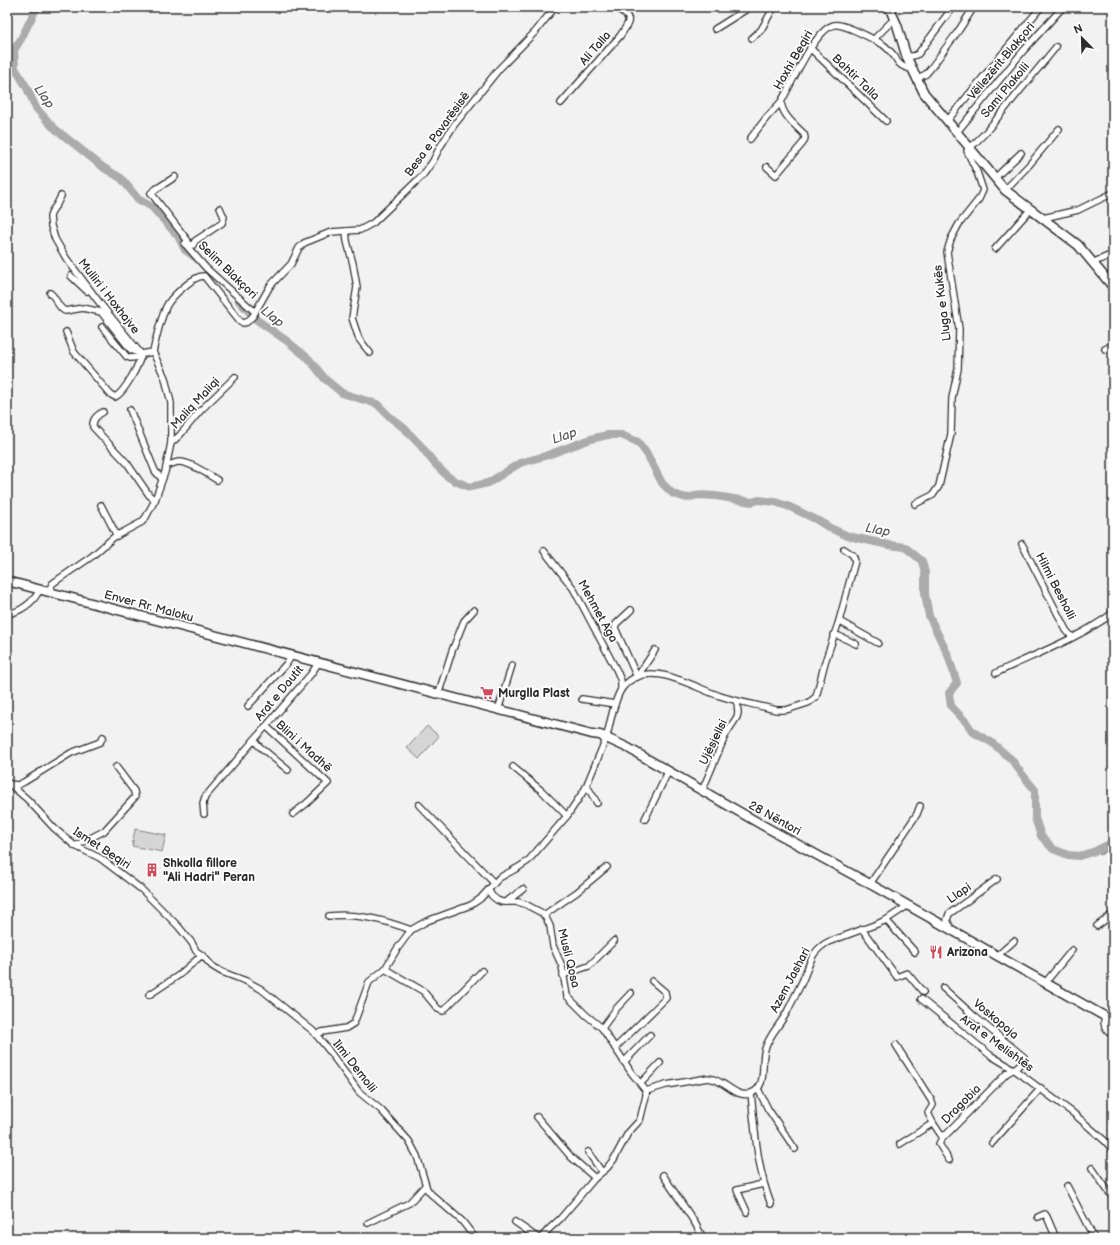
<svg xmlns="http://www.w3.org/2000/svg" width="1120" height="1245" viewBox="0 0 1120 1245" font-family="'Balsamiq Sans',sans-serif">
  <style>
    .green { fill: #d5d5d5; stroke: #808080 }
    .water { fill: #ababab; stroke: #787878 }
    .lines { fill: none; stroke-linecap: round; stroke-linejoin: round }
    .river { stroke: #ababab; stroke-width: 8 }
    .street-casing { stroke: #2b2b2b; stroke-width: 8 }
    .secondary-casing { stroke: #2b2b2b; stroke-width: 11 }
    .street { stroke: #fff; stroke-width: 5.5 }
    .secondary { stroke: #fff; stroke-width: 8 }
    .labels { text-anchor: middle; stroke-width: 3.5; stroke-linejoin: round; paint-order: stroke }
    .street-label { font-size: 12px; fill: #2b2b2b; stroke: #fff }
    .poi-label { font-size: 12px; font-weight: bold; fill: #2b2b2b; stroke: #fff; text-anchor: start }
    .water-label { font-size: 13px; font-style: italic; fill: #585858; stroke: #fff }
  </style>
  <rect width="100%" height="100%" fill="#f2f2f2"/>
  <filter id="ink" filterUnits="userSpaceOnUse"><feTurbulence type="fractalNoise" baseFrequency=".025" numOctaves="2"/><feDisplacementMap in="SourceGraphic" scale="8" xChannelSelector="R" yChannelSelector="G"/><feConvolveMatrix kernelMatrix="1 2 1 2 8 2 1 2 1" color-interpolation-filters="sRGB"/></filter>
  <g filter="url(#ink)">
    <g class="green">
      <path d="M 427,726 L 439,736 L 419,759 L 407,748 Z"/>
      <path d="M 135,829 L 166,835 L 162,852 L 132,846 Z"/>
    </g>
    <path class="water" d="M 1113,835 L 1113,847 L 1100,855 L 1094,848 L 1108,841 Z"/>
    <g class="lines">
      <g class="river">
        <path d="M 37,7 L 21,39 L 14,50 L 15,68 L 27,88 L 36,108 L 53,127 L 104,168 L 121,178 L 138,199 L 152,207 L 178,236 L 185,250 L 199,260"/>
        <path d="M 239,301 L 257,320 L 287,341 L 309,359 L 325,379 L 342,393 L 377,404 L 391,418 L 404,428 L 421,446 L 435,464 L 447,476 L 455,481 L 470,487 L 488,483 L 520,463 L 545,456 L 591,439 L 607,435 L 621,435 L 638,442 L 647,454 L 662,483 L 673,494 L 687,498 L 698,495 L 716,496 L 752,502 L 759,500 L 775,502 L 790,507 L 817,520 L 830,528 L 848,536 L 889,545 L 905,547 L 922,561 L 925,573 L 925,594 L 929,616 L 948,655 L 957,683 L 949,693 L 951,706 L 966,722 L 973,732 L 991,742 L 1011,759 L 1022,774 L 1035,790 L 1035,818 L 1041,836 L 1053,849 L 1068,855 L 1079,856 L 1099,850 L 1113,842"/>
      </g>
      <g class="street-casing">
        <g id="street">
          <path d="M 715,29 L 750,7"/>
          <path d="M 752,38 L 761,30 L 774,7"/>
          <path d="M 876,41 L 876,37 L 895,18"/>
          <path d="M 810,48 L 886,121"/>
          <path d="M 906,56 L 913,56 L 918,54 L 953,7"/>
          <path d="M 916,79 L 926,74 L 931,68 L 959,30 L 974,7"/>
          <path d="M 561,103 L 620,36 C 631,20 633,18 615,7"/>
          <path d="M 947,121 L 1041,7"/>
          <path d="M 957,132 L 1024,50 L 1063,7"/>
          <path d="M 750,139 L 767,117 L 781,102"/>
          <path d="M 767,167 L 776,175 L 803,143 L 805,138 L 804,134 C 795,125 782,115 781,102 C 791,85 815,29 834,25 C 843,23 873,39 882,44 C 887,47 891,52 895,57 C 896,59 898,63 900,64 C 902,67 908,68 911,69"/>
          <path d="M 175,177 L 156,189 L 151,193 L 188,241 L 185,244"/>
          <path d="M 996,177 L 1021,153"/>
          <path d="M 1005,190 L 1029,165 L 1059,129"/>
          <path d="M 61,196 L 57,204 L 52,211 L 50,217 L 51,226 L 55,239 L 66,258 L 99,302 L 141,354"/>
          <path d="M 1043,218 L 1078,210 L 1113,193"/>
          <path d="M 346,231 L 347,241 L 353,264 L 357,287 L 352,318 L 359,339 L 370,353"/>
          <path d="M 185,244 L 206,268 L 255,312"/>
          <path d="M 185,244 L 193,245 L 195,241 L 222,223 L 224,217 L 220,208"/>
          <path d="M 995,249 L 1030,210"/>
          <path d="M 1092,263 L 1113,254"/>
          <path d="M 71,276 L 87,291"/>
          <path d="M 50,293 C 57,298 57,307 65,311 L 83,308 L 101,312 L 131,350 L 141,354 L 153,352"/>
          <path d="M 102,327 L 127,357 L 130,358 L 141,357"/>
          <path d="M 66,332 L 74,352 L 110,394 L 115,397 C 124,393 140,364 141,354"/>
          <path d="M 1105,349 L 1113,345"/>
          <path d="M 130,410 L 155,471 L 162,479"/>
          <path d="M 103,412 C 97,415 92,419 93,427 L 127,463 L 149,495 L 155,500"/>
          <path d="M 171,443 L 180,435 L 201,410 L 235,377"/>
          <path d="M 167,465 C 171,465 175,462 179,462 C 191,462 207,474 217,480"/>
          <path d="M 915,504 L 933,495 L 939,486 L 951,434 L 952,398 L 958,369 L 959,329 L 947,252 L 951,239 L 959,224 L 979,199 L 983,190 L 977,172 L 967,151 L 985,133 L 1056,47"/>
          <path d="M 101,505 L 117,536"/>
          <path d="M 1022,544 L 1066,630 L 1072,637"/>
          <path d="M 544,551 L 573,588 L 617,671 L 621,681 L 621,689"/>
          <path d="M 45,589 L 50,589 L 52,584 L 56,581 L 91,557 L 114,537 L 142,522 L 146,517 L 155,500 L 165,472 L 171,443 L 171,403 L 165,378 L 153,352 C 156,338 160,321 166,307 C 170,298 194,275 204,276 L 240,321 L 243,323 L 247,322 L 253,316 L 270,286 L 291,264 L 299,248 L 304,243 L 331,232 L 360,230 L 373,223 L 423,175 L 433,161 L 440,147 L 454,125 L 499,69 L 536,31 L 555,7"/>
          <path d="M 631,610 L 616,624 L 615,628 L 637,677"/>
          <path d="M 7,614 C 20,612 33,603 39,591 L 35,589"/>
          <path d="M 839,621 L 878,643"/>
          <path d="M 833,635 L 839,636 L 856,644"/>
          <path d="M 996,673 C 1035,654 1078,639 1113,613"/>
          <path d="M 637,677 L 655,650"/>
          <path d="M 434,692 L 439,692 L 452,651 L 464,621 L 474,610"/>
          <path d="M 582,699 L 615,704"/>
          <path d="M 248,706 L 287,663 L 290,658 L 285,654"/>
          <path d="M 493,708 L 499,707 L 512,665"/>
          <path d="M 266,726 L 328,783 L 307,803 L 293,814"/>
          <path d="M 602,735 L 607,736 C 610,723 615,696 623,687 C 648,657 692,687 720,696 C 738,702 758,705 776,710 L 786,710 L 808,703 L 816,697 L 825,662 L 839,621 L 855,561 L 853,555 L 844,549"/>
          <path d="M 254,740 L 259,746 L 288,770"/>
          <path d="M 513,767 L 542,791 L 567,816"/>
          <path d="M 7,782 L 27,799 L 54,828 L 75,846 L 100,858 L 141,889 L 178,926 L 192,943 L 196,951 L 202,955 L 212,966 L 222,972 L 246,981 L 261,989 L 313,1031 L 327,1048 L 359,1092 L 381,1110 L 409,1141 L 417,1156 L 427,1189 L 431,1194 L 462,1221 L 475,1238"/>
          <path d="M 9,784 L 18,785 L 24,782 L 71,753 L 100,742 L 103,737"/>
          <path d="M 587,786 L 597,803"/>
          <path d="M 702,791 L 726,734 L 737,717 L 738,713 L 737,701"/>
          <path d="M 419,805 L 494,883"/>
          <path d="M 204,814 L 203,803 L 205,797 L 311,674 L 317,665 L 312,661"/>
          <path d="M 645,819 L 668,772"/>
          <path d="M 75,846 L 104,831 L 135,797 L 134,791 L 116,767"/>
          <path d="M 870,884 L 917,814 L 920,806"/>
          <path d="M 489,891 L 492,896 L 497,900 L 502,902 L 518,902 L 525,904 L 542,913 L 546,918 L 550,926 L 553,946 L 562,966 L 567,996 L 586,1015 L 602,1028 L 631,1072 L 646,1091"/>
          <path d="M 506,902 L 523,889"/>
          <path d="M 544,915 L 577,892 L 607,867"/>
          <path d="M 329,916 C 358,913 384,920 411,930"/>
          <path d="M 886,920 L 904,908 L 907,905"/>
          <path d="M 1097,926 L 1113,914"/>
          <path d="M 862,929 L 897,977 L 907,973 L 923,992"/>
          <path d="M 951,929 L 947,920 L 949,914 L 997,879"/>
          <path d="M 997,956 L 1014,941"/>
          <path d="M 385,969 L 423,991 L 438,1009 L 443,1011 L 482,971"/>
          <path d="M 563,975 L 589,966 L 614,941"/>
          <path d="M 1045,983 L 1072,950"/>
          <path d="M 943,988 L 974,1016 L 1024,1057 C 1021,1066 1014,1069 1007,1073 L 941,1140 L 939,1144 L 949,1160"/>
          <path d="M 149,995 L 179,975 L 202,955"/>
          <path d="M 921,999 L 990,1055 L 1015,1070 L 1073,1113 L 1105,1141 L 1113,1150"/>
          <path d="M 1105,1017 C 1102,1026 1107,1030 1113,1036"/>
          <path d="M 602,1028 L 616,1009 L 631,993"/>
          <path d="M 316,1035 L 322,1032 L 346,1028 L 354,1023 L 369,982 L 385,969 L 397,949 L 411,930 L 427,921 L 471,905 L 480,899 L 499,878 L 519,867 L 528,861 L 567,816 L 585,789 L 605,741 L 602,737"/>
          <path d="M 896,1045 L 931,1100 L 933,1105 L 928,1113 L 933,1123 L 941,1135 L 945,1135"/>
          <path d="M 615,1048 L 666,998 L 665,992 L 652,981"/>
          <path d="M 624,1062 L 650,1035"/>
          <path d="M 641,1083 L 660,1063"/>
          <path d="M 758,1089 L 768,1109 L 795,1149"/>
          <path d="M 646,1091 L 666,1085 L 708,1078 C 724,1079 735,1098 749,1094 C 769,1088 760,1064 765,1049 C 769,1035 780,1025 787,1012 C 792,1002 797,992 802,982 C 806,973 809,963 814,954 C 818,949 822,945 828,942 L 877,924 L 886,920 L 915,952"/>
          <path d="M 751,1093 C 755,1131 757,1169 771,1204"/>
          <path d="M 537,1117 L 571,1157 L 595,1178"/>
          <path d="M 992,1143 L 1041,1088"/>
          <path d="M 900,1144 L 933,1123"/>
          <path d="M 588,1152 L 602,1172"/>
          <path d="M 1092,1168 L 1113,1198"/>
          <path d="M 663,1175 L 695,1223 L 703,1238"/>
          <path d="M 1067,1186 L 1094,1238"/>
          <path d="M 747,1212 L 737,1190 L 763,1184"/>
          <path d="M 1038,1217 L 1045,1214 L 1047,1217 L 1056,1238"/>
          <path d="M 515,1222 L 538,1238"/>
          <path d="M 368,1223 L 409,1203 L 425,1186"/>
          <path d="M 541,1238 L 549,1229 L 560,1219 L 595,1178 L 607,1168 L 614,1159 L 628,1133 L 640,1120 L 646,1096 L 646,1091"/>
        </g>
      </g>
      <g class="secondary-casing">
        <g id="secondary">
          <path d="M 889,7 L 897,25 L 907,58 L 924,93 L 1005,190 L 1078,245 L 1113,287"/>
          <path d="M 7,581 L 592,734 L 600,735 L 628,748 L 764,826 L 870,884 L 1113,1021"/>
        </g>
      </g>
      <use href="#street" class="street"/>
      <use href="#secondary" class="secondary"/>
    </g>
  </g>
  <defs>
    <g id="supermarket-bare" transform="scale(1.08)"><path d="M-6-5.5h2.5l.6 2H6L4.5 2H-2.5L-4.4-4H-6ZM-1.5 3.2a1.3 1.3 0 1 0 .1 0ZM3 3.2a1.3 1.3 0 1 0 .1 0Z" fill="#d1495b" stroke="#fff" stroke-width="2.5" paint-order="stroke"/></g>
    <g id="building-bare" transform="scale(1.08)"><path d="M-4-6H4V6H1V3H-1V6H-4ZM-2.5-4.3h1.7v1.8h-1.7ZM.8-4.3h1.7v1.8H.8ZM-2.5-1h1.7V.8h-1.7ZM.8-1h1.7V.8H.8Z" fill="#d1495b" stroke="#fff" stroke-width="2.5" paint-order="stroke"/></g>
    <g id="restaurant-bare" transform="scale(1.08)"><path d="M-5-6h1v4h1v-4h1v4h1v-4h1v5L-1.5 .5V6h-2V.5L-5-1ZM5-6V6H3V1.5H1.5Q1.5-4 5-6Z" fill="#d1495b" stroke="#fff" stroke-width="2.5" paint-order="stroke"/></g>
  </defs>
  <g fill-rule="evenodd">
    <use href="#supermarket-bare" x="487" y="693"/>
    <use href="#building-bare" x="152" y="870"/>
    <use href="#restaurant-bare" x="936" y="952"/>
  </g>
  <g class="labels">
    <g class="street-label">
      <text transform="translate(595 48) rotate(-49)" y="4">Ali Talla</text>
      <text transform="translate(793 60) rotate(-60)" y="4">Haxhi Beqiri</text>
      <text transform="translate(1001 61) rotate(-50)" y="4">Vëllezërit Blakçori</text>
      <text transform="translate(856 77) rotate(44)" y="4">Bahtir Talla</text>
      <text transform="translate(1005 90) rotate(-50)" y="4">Sami Plakolli</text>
      <text transform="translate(437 134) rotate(-54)" y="4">Besa e Pavarësisë</text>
      <text transform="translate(228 270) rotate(44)" y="4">Selim Blakçori</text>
      <text transform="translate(109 296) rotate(52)" y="4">Mulliri i Hoxhajve</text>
      <text transform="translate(942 303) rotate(-97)" y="4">Lluga e Kukës</text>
      <text transform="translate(195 403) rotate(-47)" y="4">Maliq Maliqi</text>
      <text transform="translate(1056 586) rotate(63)" y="4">Hilmi Besholli</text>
      <text transform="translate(149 606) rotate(15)" y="4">Enver Rr. Maloku</text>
      <text transform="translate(598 611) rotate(61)" y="4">Mehmet Aga</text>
      <text transform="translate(279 693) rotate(-50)" y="4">Arat e Dautit</text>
      <text transform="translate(713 742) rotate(-64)" y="4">Ujësjellsi</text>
      <text transform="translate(304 746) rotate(42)" y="4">Blini i Madhë</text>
      <text transform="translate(775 818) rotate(29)" y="4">28 Nëntori</text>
      <text transform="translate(102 848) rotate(33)" y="4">Ismet Beqiri</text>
      <text transform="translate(959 893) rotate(-35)" y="4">Llapi</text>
      <text transform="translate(569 958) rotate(76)" y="4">Musli Qosa</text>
      <text transform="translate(790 980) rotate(-62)" y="4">Azem Jashari</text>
      <text transform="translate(996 1019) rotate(40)" y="4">Voskopoja</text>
      <text transform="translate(997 1043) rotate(36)" y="4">Arat e Melishtës</text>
      <text transform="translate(355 1066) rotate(52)" y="4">Ilmi Demolli</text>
      <text transform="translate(961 1104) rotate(-45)" y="4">Dragobia</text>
    </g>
    <g class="poi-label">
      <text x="498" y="697">Murglla Plast</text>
      <text x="163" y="867">Shkolla fillore<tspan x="163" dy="14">"Ali Hadri" Peran</tspan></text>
      <text x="947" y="956">Arizona</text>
    </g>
    <g class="water-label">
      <text transform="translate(45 96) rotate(56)" y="5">Llap</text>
      <text transform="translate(273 316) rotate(39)" y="5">Llap</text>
      <text transform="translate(564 435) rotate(-19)" y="5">Llap</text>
      <text transform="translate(878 529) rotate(11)" y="5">Llap</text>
    </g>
  </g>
  <rect width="1120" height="1245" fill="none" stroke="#fff" stroke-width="24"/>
  <rect x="12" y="12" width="1096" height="1221" fill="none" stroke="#2b2b2b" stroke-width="1.5" filter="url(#ink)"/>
  <g transform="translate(1082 38) rotate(337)" stroke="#ffffff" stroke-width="3" paint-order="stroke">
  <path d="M0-3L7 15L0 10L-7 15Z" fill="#2b2b2b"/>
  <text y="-6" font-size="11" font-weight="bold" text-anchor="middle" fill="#2b2b2b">N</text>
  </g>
</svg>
